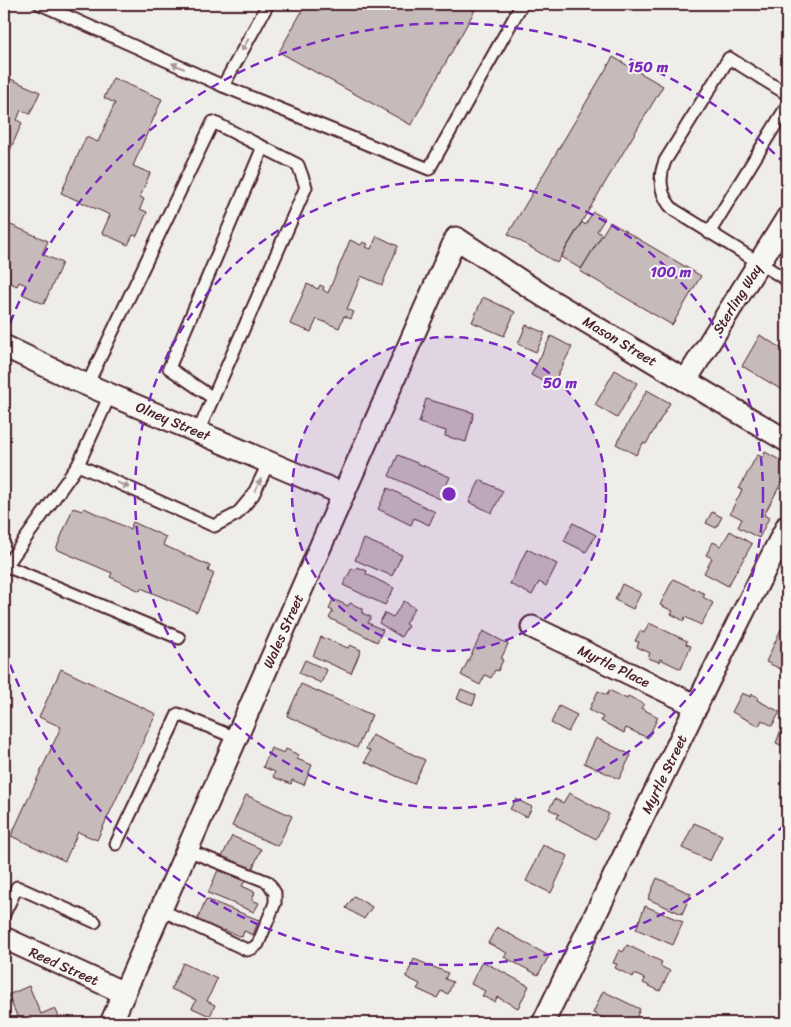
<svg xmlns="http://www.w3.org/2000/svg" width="791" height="1027" viewBox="0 0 791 1027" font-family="Sriracha,sans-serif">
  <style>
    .building { fill: #c6babb; stroke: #4a1f2b }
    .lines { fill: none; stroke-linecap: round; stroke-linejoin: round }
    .service-casing { stroke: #4a1f2b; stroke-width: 15 }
    .minor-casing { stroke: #4a1f2b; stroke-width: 25 }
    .service { stroke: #f6f6f2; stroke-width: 11 }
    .minor { stroke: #f6f6f2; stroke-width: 21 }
    .oneway { fill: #a99598 }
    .ring { fill: none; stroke: #7b2cbf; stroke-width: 2.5; stroke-dasharray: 9 6 }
    .labels { text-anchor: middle; stroke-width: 4; stroke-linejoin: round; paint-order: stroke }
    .street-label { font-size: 14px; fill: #4a1f2b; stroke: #f6f6f2 }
    .centre { fill: #7b2cbf; stroke: #f6f6f2; stroke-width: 2.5 }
    .ring-label { font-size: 15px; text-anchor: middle; font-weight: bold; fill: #7b2cbf; stroke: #f6f6f2; stroke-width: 4; stroke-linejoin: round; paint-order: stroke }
  </style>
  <rect width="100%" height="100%" fill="#efedea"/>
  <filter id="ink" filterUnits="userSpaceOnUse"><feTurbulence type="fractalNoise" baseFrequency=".02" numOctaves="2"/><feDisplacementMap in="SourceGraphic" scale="10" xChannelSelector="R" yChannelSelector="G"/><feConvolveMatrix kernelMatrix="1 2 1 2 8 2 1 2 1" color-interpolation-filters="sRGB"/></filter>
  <g filter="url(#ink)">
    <g class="building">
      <path d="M 306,4 L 464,4 L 475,10 L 411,125 L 279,52 Z"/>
      <path d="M 613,57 L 663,86 L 557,263 L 508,234 Z"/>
      <path d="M 4,76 L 40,92 L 30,114 L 21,110 L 17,120 L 22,123 L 4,164 Z"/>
      <path d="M 113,78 L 162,99 L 133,166 L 150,173 L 140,197 L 144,199 L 140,209 L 147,212 L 137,236 L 133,235 L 128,245 L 102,233 L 110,215 L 61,193 L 86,137 L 98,142 L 115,103 L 104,98 Z"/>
      <path d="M 593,212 L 605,218 L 597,231 L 602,235 L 581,269 L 561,257 L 582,222 L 585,225 Z"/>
      <path d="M 4,222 L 48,241 L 42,254 L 62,263 L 44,304 L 22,294 L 26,285 L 19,282 L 17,286 L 4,280 Z"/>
      <path d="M 610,222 L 701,276 L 672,325 L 580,271 Z"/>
      <path d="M 377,236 L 398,246 L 382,285 L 361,276 L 347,309 L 354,312 L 351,319 L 344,316 L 339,328 L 317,319 L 311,332 L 290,324 L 307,284 L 318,289 L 320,285 L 324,287 L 323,290 L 328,293 L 350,240 L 361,245 L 363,242 L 368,244 L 366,247 L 371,249 Z"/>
      <path d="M 483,297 L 515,312 L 504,336 L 472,322 Z"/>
      <path d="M 526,325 L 545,333 L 536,352 L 518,344 Z"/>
      <path d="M 760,335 L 787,352 L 787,393 L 742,366 Z"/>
      <path d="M 551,336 L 572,347 L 552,386 L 531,375 Z"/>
      <path d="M 615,370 L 637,383 L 617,418 L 595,405 Z"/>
      <path d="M 647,390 L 670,403 L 646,444 L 643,443 L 636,455 L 616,444 Z"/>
      <path d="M 426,399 L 474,413 L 466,442 L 445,436 L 446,431 L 419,423 Z"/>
      <path d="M 765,452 L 787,464 L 787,474 L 786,474 L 764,515 L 769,518 L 759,538 L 738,527 L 742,519 L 730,513 L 742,490 L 739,489 L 757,455 L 763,457 Z"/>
      <path d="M 398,455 L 450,477 L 440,499 L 389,476 Z"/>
      <path d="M 480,480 L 503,491 L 492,513 L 469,502 Z"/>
      <path d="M 388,488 L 435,512 L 429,525 L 414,518 L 411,525 L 378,509 Z"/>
      <path d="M 73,508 L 82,511 L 84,508 L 130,529 L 133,522 L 166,537 L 163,545 L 210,566 L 208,571 L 214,574 L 197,612 L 141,588 L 140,591 L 110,577 L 112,573 L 56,549 Z"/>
      <path d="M 712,512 L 722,517 L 716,528 L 706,523 Z"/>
      <path d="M 573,523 L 596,535 L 586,552 L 564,541 Z"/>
      <path d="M 730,531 L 752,544 L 728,586 L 704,573 L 712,558 L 706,555 L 713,542 L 721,546 Z"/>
      <path d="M 364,539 L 402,555 L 392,576 L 355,560 Z"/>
      <path d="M 527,549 L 557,564 L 546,586 L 539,582 L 532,595 L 510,584 Z"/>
      <path d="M 357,567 L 367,571 L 366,574 L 394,588 L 385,605 L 343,585 L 352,568 L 355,570 Z"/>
      <path d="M 673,579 L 705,594 L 703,597 L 713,603 L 701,625 L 685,617 L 684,621 L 671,614 L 673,611 L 660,605 Z"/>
      <path d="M 622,584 L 641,593 L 633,609 L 615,600 Z"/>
      <path d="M 333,599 L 348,606 L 350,603 L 363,609 L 362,613 L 371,617 L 368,623 L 383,630 L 377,642 L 329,618 L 333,611 L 329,609 Z"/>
      <path d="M 404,601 L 415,608 L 405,624 L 408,626 L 401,637 L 379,623 L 385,613 L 393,617 Z"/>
      <path d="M 649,623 L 687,641 L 686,644 L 691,646 L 681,669 L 660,659 L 659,662 L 648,658 L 650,653 L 637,647 L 639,642 L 635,641 L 640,631 L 644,633 Z"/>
      <path d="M 781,629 L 787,631 L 787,672 L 766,662 Z"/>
      <path d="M 483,631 L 508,644 L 501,659 L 503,660 L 498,671 L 495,670 L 491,678 L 485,675 L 480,685 L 461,675 Z"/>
      <path d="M 321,637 L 348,648 L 350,645 L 361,650 L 351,673 L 313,656 Z"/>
      <path d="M 305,660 L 327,670 L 321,683 L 299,673 Z"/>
      <path d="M 61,669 L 156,714 L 97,840 L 78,832 L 65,861 L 11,836 L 61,727 L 39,717 Z"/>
      <path d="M 301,684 L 372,715 L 357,748 L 287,716 Z"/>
      <path d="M 461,689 L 476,695 L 473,705 L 457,699 Z"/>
      <path d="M 609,690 L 627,699 L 628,696 L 644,704 L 641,708 L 658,717 L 648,738 L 626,728 L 624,733 L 601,721 L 603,717 L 589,710 L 598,691 L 607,695 Z"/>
      <path d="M 742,693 L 751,697 L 752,694 L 758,697 L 757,700 L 780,712 L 772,726 L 762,720 L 759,726 L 732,712 Z"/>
      <path d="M 559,706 L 577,715 L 568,732 L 551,723 Z"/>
      <path d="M 781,730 L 787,733 L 787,748 L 776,743 Z"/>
      <path d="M 372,735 L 425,760 L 414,784 L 365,762 L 370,751 L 366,749 Z"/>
      <path d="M 596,738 L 631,755 L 619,779 L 584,763 Z"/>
      <path d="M 271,748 L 284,753 L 286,749 L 299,755 L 297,759 L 312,765 L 304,785 L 292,780 L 291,784 L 273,777 L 275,772 L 263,767 Z"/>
      <path d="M 569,793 L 609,814 L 596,839 L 557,818 L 559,814 L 549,809 L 555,799 L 563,803 Z"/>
      <path d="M 246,795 L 292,816 L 278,846 L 232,826 Z"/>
      <path d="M 516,799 L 532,807 L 527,817 L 510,809 Z"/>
      <path d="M 694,823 L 722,835 L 710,861 L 682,848 Z"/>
      <path d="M 232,836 L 261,849 L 252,870 L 222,857 Z"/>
      <path d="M 543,845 L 568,856 L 551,893 L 526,881 Z"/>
      <path d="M 218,870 L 245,881 L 242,886 L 255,892 L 252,900 L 259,903 L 254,912 L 208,893 Z"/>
      <path d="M 657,878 L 691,894 L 682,914 L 648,899 Z"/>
      <path d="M 354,896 L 372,907 L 364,919 L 346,908 Z"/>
      <path d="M 206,899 L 259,920 L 253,935 L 244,931 L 242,937 L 224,930 L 223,933 L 196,923 Z"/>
      <path d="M 645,906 L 683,922 L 673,945 L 636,929 Z"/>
      <path d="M 497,927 L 549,956 L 538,975 L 504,957 L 507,953 L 488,943 Z"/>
      <path d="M 627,945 L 662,962 L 660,966 L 670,971 L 660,991 L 643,983 L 645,979 L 634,974 L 633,977 L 615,968 L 617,964 L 613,963 L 619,950 L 623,952 Z"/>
      <path d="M 414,959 L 448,973 L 445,979 L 453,982 L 448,994 L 441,991 L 437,998 L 417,989 L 420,984 L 406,977 Z"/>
      <path d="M 482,961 L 529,986 L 518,1008 L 497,997 L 495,1002 L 482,996 L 485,991 L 471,984 Z"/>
      <path d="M 183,963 L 217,979 L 207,1001 L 215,1005 L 210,1016 L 192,1008 L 196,1000 L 171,989 Z"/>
      <path d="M 29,986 L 41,1014 L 55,1008 L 62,1023 L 20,1023 L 8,995 Z"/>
      <path d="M 603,991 L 640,1009 L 634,1023 L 615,1023 L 593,1013 Z"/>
    </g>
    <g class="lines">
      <g class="service-casing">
        <g id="service">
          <path d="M 40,4 L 223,86 L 429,169 L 522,4"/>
          <path d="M 223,86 L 268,4"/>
          <path d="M 787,94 L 729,58 L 665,161 C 658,178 660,197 674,210 L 787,280"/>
          <path d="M 709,233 L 787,106"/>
          <path d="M 87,385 L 213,122 L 298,165 L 306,187 L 198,432"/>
          <path d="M 110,395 L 78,465 L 6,566 L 179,638"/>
          <path d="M 213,398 L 169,368 L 263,147"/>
          <path d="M 78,465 L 214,526 L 237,514 L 253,495 L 269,462"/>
          <path d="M 116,844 L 178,714 L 236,738"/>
          <path d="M 161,910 L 247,950 L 253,948 L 258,944 L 275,903 L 275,893 L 268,882 L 187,850"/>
          <path d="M 4,914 L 17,887 L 95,922"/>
        </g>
      </g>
      <g class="minor-casing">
        <g id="minor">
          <path d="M 4,346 L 71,378 L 343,494"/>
          <path d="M 686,380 L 787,218"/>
          <path d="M 532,627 L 697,706"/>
          <path d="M 4,938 L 124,993"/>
          <path d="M 111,1023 L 456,238 L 545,297 L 787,441"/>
          <path d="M 543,1023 L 708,682 L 787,526"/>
        </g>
      </g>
      <use href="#service" class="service"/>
      <use href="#minor" class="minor"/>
    </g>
    <defs><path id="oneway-solid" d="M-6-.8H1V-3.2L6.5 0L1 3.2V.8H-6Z" transform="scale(1.25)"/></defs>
    <g class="oneway">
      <use href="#oneway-solid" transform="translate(245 45) rotate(119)"/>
      <use href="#oneway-solid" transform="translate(178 66) rotate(-156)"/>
      <use href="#oneway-solid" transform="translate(123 485) rotate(24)"/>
      <use href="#oneway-solid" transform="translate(258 485) rotate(-64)"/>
    </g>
  </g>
  <circle cx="449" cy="494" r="157" fill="#7b2cbf" fill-opacity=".12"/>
  <g class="ring">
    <circle cx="449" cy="494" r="157"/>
    <circle cx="449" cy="494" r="314"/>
    <path d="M785 824A471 471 0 0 1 5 651M5 337A471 471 0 0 1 785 164"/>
  </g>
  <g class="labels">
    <g class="street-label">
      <text transform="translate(737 299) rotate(-58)" y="5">Sterling Way</text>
      <text transform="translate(620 341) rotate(31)" y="5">Mason Street</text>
      <text transform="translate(173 421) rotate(23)" y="5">Olney Street</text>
      <text transform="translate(283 631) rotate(-66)" y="5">Wales Street</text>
      <text transform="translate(614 666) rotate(26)" y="5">Myrtle Place</text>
      <text transform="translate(664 774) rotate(-64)" y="5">Myrtle Street</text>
      <text transform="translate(64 966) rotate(24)" y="5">Reed Street</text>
    </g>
  </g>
  <circle cx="449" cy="494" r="8" class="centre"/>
  <g class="ring-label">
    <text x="648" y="72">150 m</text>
    <text x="671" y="277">100 m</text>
    <text x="560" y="388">50 m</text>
  </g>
  <rect width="791" height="1027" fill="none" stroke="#f6f6f2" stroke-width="20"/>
  <rect x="10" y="10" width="771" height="1007" fill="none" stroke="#4a1f2b" stroke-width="2" filter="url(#ink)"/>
</svg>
